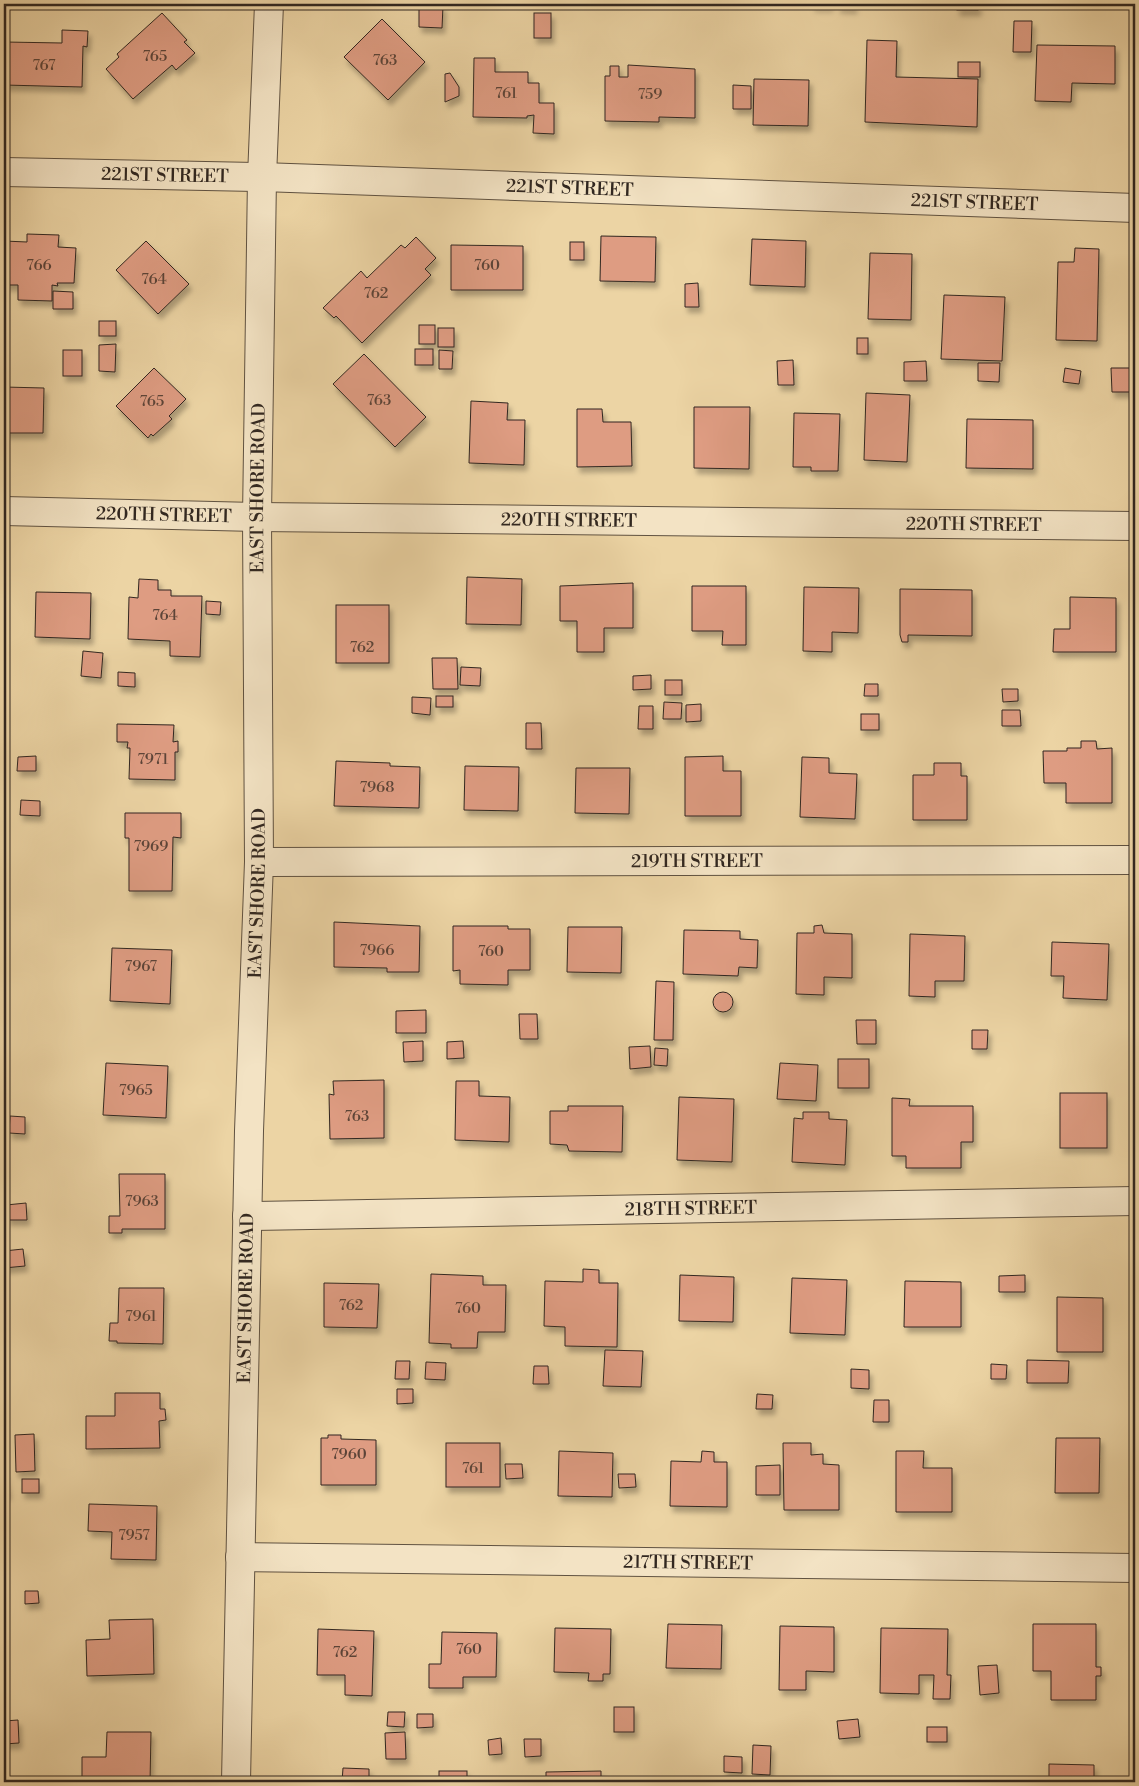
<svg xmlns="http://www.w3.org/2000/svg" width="1139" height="1786" viewBox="0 0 1139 1786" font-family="'Libre Bodoni',serif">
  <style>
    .building { fill: #de9c82; stroke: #312720; filter: url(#shadow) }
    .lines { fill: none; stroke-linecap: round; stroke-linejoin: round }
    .street-casing { stroke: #605241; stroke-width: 30 }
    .street { stroke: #f3e3c4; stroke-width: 28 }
    .labels { text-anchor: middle; stroke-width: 5; stroke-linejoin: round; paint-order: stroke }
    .number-label { font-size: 15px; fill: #5c4438 }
    .street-label { font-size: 18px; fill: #312720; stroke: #f3e3c4 }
  </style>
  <defs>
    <filter id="shadow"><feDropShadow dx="3" dy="5.5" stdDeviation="2.5" flood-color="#0004"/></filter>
  </defs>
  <rect width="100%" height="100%" fill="#ecd4a4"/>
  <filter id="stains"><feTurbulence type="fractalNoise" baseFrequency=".004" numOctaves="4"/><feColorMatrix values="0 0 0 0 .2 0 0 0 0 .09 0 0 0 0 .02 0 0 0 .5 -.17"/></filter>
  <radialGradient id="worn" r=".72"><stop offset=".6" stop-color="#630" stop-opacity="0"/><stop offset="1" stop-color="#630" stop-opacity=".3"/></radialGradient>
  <g class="building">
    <rect x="812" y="4" width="18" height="2"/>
    <path d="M 838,4 L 854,4 L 854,8 L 837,7 Z"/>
    <rect x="957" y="4" width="21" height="6"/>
    <path d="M 419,5 L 443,6 L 442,28 L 419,27 Z"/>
    <path d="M 162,13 L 187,40 L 184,42 L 195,53 L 176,70 L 172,65 L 133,99 L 106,69 L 119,57 L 117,54 Z"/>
    <rect x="534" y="13" width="17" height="25"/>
    <path d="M 382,19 L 425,62 L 388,100 L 344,57 Z"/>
    <path d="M 1014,21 L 1032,21 L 1031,52 L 1013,52 Z"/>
    <path d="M 62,30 L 88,31 L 87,47 L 83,46 L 82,87 L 4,85 L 5,42 L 62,43 Z"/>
    <path d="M 867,40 L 897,41 L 896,77 L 978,79 L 977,127 L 865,122 Z"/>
    <path d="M 1037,45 L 1115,46 L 1115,84 L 1072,83 L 1071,102 L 1035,101 Z"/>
    <path d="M 474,58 L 495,58 L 495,72 L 528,72 L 528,83 L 539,83 L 539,103 L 554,103 L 554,134 L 533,133 L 534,115 L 527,116 L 527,118 L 473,117 Z"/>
    <rect x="958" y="62" width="22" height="15"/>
    <path d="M 628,65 L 695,69 L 695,118 L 659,117 L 659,122 L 605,121 L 605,76 L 610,76 L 610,66 L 619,66 L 619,77 L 628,77 Z"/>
    <path d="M 450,73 L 459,87 L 459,96 L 445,102 L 445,74 Z"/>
    <path d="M 754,79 L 809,80 L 808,126 L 753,125 Z"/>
    <path d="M 733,85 L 751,86 L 751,109 L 733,109 Z"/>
    <path d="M 27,234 L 59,235 L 58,247 L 76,248 L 74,283 L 57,283 L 58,286 L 52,285 L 52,301 L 18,300 L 18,285 L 4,285 L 4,241 L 27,242 Z"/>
    <path d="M 601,236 L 656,237 L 655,282 L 600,281 Z"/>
    <path d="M 416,237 L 436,258 L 425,269 L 431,275 L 362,343 L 336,316 L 334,318 L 323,308 L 361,271 L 367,278 L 401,245 L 405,248 Z"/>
    <path d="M 752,239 L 806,241 L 805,287 L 750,285 Z"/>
    <path d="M 146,241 L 189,284 L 158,314 L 116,270 Z"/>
    <rect x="570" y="242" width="14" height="18"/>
    <path d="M 451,245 L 523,246 L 523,290 L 451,290 Z"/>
    <path d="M 1075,248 L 1099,249 L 1097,341 L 1056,340 L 1058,262 L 1074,262 Z"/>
    <path d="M 870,253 L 912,254 L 911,320 L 868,319 Z"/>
    <path d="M 698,283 L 699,307 L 685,307 L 685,284 Z"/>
    <path d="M 53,291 L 73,292 L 73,309 L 53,309 Z"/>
    <path d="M 944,295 L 1005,297 L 1002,361 L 941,359 Z"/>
    <rect x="99" y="321" width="17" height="15"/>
    <rect x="419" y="325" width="16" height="19"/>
    <rect x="438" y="328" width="16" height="19"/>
    <rect x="857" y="338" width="11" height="16"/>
    <path d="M 116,344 L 115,372 L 99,371 L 99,345 Z"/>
    <rect x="415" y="349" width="18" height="16"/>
    <rect x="63" y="350" width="19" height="26"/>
    <path d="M 439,350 L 453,351 L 452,369 L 439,369 Z"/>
    <path d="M 364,354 L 426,417 L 395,447 L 333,384 Z"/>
    <path d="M 793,360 L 794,385 L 778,385 L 777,361 Z"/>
    <path d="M 926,361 L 927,381 L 904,381 L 904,362 Z"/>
    <path d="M 978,363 L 1000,363 L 999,382 L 978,381 Z"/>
    <path d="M 154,368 L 186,399 L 169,416 L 172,419 L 153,436 L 151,434 L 148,438 L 116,406 Z"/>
    <path d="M 1065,368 L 1081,371 L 1079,384 L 1063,382 Z"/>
    <path d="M 1111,368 L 1130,368 L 1130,392 L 1112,392 Z"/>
    <path d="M 4,387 L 44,388 L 43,433 L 4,433 Z"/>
    <path d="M 866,393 L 910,395 L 907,462 L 864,460 Z"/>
    <path d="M 471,401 L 508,403 L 507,420 L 525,420 L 524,465 L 469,463 Z"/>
    <path d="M 694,407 L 750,407 L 749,469 L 694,468 Z"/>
    <path d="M 577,409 L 602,409 L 603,422 L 631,422 L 632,466 L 577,467 Z"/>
    <path d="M 794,413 L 840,414 L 838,471 L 811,471 L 811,467 L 793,467 Z"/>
    <path d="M 967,419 L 1033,420 L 1033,469 L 966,468 Z"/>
    <path d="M 467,577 L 522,579 L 521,625 L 466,624 Z"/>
    <path d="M 139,579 L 158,580 L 158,590 L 171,590 L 171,596 L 202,596 L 200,657 L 170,656 L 170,641 L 128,639 L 129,597 L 138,598 Z"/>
    <path d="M 633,583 L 633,628 L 604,628 L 604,652 L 577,652 L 577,621 L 560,621 L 560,586 Z"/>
    <path d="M 692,586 L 746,586 L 746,645 L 722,645 L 723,631 L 692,631 Z"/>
    <path d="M 804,587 L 859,588 L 858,633 L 832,632 L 832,652 L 803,651 Z"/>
    <path d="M 900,589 L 972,590 L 972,636 L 908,635 L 908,642 L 902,642 L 900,635 Z"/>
    <path d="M 36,592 L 91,593 L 90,639 L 35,637 Z"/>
    <path d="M 1070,597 L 1116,598 L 1116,652 L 1053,652 L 1054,629 L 1070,629 Z"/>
    <path d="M 206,601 L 221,602 L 220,615 L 206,614 Z"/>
    <rect x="336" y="605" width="53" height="58"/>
    <path d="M 83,651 L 103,653 L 101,678 L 81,676 Z"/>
    <path d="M 432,658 L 457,658 L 458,689 L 433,689 Z"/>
    <path d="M 461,667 L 481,668 L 480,686 L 460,685 Z"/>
    <path d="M 118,672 L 135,673 L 135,687 L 118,686 Z"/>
    <path d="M 651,675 L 651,689 L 633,690 L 633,676 Z"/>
    <rect x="665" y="680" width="17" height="15"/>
    <path d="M 865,684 L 878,684 L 878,696 L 864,696 Z"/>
    <path d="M 1002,689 L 1018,689 L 1018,701 L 1003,702 Z"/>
    <rect x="436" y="696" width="17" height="11"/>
    <path d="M 412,697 L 431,698 L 430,715 L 412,713 Z"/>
    <path d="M 664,702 L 682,703 L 681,719 L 663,719 Z"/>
    <path d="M 701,704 L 701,721 L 686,722 L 686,705 Z"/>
    <path d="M 639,706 L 653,706 L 653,729 L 638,729 Z"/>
    <path d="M 1002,710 L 1020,710 L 1021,726 L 1002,726 Z"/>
    <rect x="861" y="714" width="18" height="16"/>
    <path d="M 526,723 L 541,723 L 542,749 L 526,749 Z"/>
    <path d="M 117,724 L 174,725 L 173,742 L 178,741 L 178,752 L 175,752 L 175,780 L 129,779 L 130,748 L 127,748 L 128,742 L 117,742 Z"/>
    <path d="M 1081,741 L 1096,741 L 1097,749 L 1112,748 L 1112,803 L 1066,803 L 1066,783 L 1044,783 L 1043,751 L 1067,751 L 1067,748 L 1081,748 Z"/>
    <path d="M 36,756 L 36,771 L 17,771 L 18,757 Z"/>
    <path d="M 723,756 L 723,771 L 741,771 L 741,816 L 685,816 L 685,757 Z"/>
    <path d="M 802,757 L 829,758 L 829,773 L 857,774 L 855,819 L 800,817 Z"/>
    <path d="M 336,761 L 390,763 L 390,766 L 420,767 L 419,808 L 334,806 Z"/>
    <path d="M 934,763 L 961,763 L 961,776 L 967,776 L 967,820 L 913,820 L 913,775 L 934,775 Z"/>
    <path d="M 465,766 L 519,767 L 518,811 L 464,810 Z"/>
    <path d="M 576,768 L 630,768 L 629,814 L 575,813 Z"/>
    <path d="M 21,800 L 40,801 L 40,816 L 20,815 Z"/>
    <path d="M 125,813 L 181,813 L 181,838 L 173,837 L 172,891 L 129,891 L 129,838 L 125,838 Z"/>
    <path d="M 334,922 L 420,926 L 419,972 L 387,972 L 387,968 L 334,967 Z"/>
    <path d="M 822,925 L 824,933 L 852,934 L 852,978 L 824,977 L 824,995 L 796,994 L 797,933 L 814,933 L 814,926 Z"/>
    <path d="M 453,926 L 508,926 L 508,929 L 530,929 L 530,970 L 508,970 L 508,985 L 460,984 L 460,970 L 453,971 Z"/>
    <path d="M 568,927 L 622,927 L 621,973 L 567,972 Z"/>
    <path d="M 684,930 L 740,931 L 740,939 L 758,940 L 757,968 L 739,967 L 738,976 L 683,974 Z"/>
    <path d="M 910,934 L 965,936 L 964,981 L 935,981 L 935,997 L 909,996 Z"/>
    <path d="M 1052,942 L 1109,944 L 1107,1000 L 1063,998 L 1064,976 L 1051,976 Z"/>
    <path d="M 112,948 L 172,950 L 170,1004 L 110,1001 Z"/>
    <path d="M 656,981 L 674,982 L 673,1040 L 654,1040 Z"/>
    <circle cx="723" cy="1002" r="10"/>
    <path d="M 426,1010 L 426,1033 L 396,1033 L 396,1011 Z"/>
    <path d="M 519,1014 L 537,1014 L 538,1039 L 520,1039 Z"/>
    <path d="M 856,1020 L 876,1020 L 876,1044 L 857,1044 Z"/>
    <path d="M 972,1030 L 988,1030 L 987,1049 L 972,1049 Z"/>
    <path d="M 423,1041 L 423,1061 L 404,1062 L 403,1042 Z"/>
    <path d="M 463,1041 L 464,1058 L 447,1059 L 447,1042 Z"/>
    <path d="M 650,1046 L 651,1067 L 630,1069 L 629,1047 Z"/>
    <path d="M 655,1048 L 668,1049 L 667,1066 L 654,1065 Z"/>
    <rect x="838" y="1059" width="31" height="29"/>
    <path d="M 106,1063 L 168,1066 L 166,1118 L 103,1115 Z"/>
    <path d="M 780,1063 L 818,1065 L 816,1101 L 777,1099 Z"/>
    <path d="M 384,1080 L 384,1138 L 330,1139 L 329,1094 L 334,1095 L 333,1081 Z"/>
    <path d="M 456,1081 L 479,1081 L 479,1096 L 510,1097 L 509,1142 L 455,1140 Z"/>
    <rect x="1060" y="1093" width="47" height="55"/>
    <path d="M 679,1097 L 734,1099 L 732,1162 L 677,1160 Z"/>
    <path d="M 892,1098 L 910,1099 L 909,1106 L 973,1106 L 973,1142 L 961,1142 L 961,1168 L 906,1168 L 906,1156 L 892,1156 Z"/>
    <path d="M 568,1106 L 623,1106 L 622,1152 L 569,1151 L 567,1145 L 550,1144 L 550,1111 L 568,1111 Z"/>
    <path d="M 803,1112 L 829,1112 L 829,1119 L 847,1120 L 845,1165 L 792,1162 L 794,1118 L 803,1119 Z"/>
    <path d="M 10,1116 L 25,1117 L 25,1134 L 9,1133 Z"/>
    <path d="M 119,1174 L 165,1174 L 165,1229 L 122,1229 L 122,1233 L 109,1233 L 109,1216 L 120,1216 Z"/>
    <path d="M 26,1203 L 27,1220 L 7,1220 L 6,1205 Z"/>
    <path d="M 23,1249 L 25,1266 L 4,1268 L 4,1251 Z"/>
    <path d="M 583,1269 L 599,1270 L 599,1283 L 618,1283 L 617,1347 L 565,1346 L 565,1327 L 544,1326 L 545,1281 L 583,1282 Z"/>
    <path d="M 431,1274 L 483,1276 L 483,1285 L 506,1285 L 505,1332 L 478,1332 L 477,1348 L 451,1348 L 451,1344 L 429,1343 Z"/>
    <path d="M 680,1275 L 734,1277 L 733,1322 L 679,1321 Z"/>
    <path d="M 1025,1275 L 1025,1292 L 999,1292 L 999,1276 Z"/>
    <path d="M 792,1278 L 847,1280 L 845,1335 L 790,1333 Z"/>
    <path d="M 905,1281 L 961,1282 L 961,1327 L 904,1327 Z"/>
    <path d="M 324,1283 L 379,1284 L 377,1328 L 324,1327 Z"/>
    <path d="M 119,1288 L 164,1288 L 163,1344 L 117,1343 L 117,1341 L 109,1341 L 110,1323 L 118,1323 Z"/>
    <path d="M 1057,1297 L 1103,1298 L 1103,1352 L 1057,1352 Z"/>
    <path d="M 605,1350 L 643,1351 L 641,1387 L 603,1386 Z"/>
    <path d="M 1027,1360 L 1069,1361 L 1068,1383 L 1027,1383 Z"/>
    <path d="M 396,1361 L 410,1361 L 409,1379 L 395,1379 Z"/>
    <path d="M 426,1362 L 446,1363 L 445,1380 L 425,1379 Z"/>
    <path d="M 991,1364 L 1007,1365 L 1006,1379 L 991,1379 Z"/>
    <path d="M 534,1366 L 548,1366 L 549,1384 L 533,1384 Z"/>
    <path d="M 851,1369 L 869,1370 L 869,1389 L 851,1388 Z"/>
    <path d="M 397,1389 L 413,1389 L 413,1403 L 397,1404 Z"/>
    <path d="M 115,1393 L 160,1393 L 160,1409 L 165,1409 L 166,1420 L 159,1421 L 160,1448 L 86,1449 L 86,1416 L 115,1416 Z"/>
    <path d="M 757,1394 L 773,1395 L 772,1409 L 756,1409 Z"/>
    <path d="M 874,1400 L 889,1400 L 889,1422 L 873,1422 Z"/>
    <path d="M 34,1434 L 35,1471 L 16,1472 L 15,1435 Z"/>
    <path d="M 328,1435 L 341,1435 L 341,1439 L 376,1440 L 376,1485 L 321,1485 L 321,1438 L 328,1438 Z"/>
    <path d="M 1056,1438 L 1100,1438 L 1099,1493 L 1055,1493 Z"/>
    <rect x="446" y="1443" width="54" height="44"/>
    <path d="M 783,1443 L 811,1443 L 811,1455 L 823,1454 L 823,1464 L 839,1465 L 839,1510 L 784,1510 Z"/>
    <path d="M 559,1451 L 613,1453 L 612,1497 L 558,1496 Z"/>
    <path d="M 702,1451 L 714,1452 L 714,1462 L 727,1462 L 727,1507 L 670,1506 L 671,1461 L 701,1462 Z"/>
    <path d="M 896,1451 L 924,1451 L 923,1468 L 952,1468 L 952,1512 L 896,1512 Z"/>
    <path d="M 505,1464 L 522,1464 L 523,1478 L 506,1479 Z"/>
    <path d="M 780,1465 L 780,1495 L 756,1495 L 756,1466 Z"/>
    <path d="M 4,1470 L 8,1494 L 4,1495 Z"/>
    <path d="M 618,1474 L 635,1474 L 636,1487 L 619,1488 Z"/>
    <rect x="22" y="1479" width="17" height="14"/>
    <path d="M 89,1504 L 157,1506 L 156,1560 L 111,1559 L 112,1532 L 88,1531 Z"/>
    <path d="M 25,1591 L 38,1591 L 39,1603 L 25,1604 Z"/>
    <path d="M 153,1619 L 154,1674 L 87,1676 L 86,1640 L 110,1639 L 109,1620 Z"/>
    <path d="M 668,1624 L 722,1625 L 721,1669 L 666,1668 Z"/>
    <path d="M 1033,1624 L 1096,1624 L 1096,1667 L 1101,1667 L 1101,1676 L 1096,1676 L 1096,1700 L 1051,1700 L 1051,1671 L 1033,1671 Z"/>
    <path d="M 780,1626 L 834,1627 L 834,1672 L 806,1671 L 806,1690 L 779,1690 Z"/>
    <path d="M 555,1628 L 611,1629 L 610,1674 L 603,1674 L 603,1681 L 588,1681 L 589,1673 L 554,1672 Z"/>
    <path d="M 881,1628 L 948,1629 L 947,1675 L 951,1675 L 950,1699 L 933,1699 L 934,1675 L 919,1675 L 919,1694 L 880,1693 Z"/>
    <path d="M 318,1629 L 374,1631 L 372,1696 L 345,1695 L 345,1675 L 317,1675 Z"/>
    <path d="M 442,1632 L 497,1633 L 496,1677 L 463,1677 L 463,1688 L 429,1688 L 429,1664 L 441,1664 Z"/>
    <path d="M 997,1665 L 999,1693 L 980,1695 L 978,1666 Z"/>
    <rect x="614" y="1707" width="20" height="25"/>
    <path d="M 388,1712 L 405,1712 L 404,1727 L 387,1726 Z"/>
    <path d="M 417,1714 L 433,1714 L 433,1727 L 417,1728 Z"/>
    <path d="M 858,1719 L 860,1737 L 839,1739 L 837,1721 Z"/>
    <path d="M 18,1720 L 19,1743 L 4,1744 L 4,1721 Z"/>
    <rect x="927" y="1727" width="20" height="15"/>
    <path d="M 107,1732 L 151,1732 L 150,1782 L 82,1782 L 82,1757 L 106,1757 Z"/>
    <path d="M 405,1732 L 406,1759 L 386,1759 L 385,1733 Z"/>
    <path d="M 501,1738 L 502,1754 L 489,1755 L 488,1740 Z"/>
    <path d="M 524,1739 L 541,1739 L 541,1756 L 525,1757 Z"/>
    <path d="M 753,1745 L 771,1746 L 770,1775 L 752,1774 Z"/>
    <path d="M 724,1756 L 742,1757 L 742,1773 L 724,1772 Z"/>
    <path d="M 1049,1764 L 1094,1765 L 1094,1782 L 1049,1782 Z"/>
    <path d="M 343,1768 L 369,1769 L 369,1782 L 342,1782 Z"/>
    <rect x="439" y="1771" width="28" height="11"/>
    <path d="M 601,1771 L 601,1782 L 546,1782 L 546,1772 Z"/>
  </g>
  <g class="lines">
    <g class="street-casing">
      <g id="street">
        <path id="s1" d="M 4,172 L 262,177 L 1135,208"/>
        <path id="s2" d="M 4,511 L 257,517 L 1135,526"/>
        <path id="s3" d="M 259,862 L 1135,860"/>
        <path id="s4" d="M 247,1216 L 1135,1201"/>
        <path id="s5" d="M 240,1557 L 1135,1568"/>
        <path id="s6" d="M 236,1782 L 249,1131 L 259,862 L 257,517 L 262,177 L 269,4"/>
      </g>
    </g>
    <use href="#street" class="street"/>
  </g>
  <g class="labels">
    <g class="number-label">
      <text x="155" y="61">765</text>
      <text x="385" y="65">763</text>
      <text x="44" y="70">767</text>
      <text x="506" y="98">761</text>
      <text x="650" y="99">759</text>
      <text x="39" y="270">766</text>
      <text x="487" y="270">760</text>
      <text x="154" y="284">764</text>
      <text x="376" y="298">762</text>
      <text x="379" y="405">763</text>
      <text x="152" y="406">765</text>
      <text x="165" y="620">764</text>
      <text x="362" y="652">762</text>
      <text x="153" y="764">7971</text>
      <text x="377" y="792">7968</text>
      <text x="151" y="851">7969</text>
      <text x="377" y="955">7966</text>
      <text x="491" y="956">760</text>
      <text x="141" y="971">7967</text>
      <text x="136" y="1095">7965</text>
      <text x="357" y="1121">763</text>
      <text x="142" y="1206">7963</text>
      <text x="351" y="1310">762</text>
      <text x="468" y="1313">760</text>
      <text x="141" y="1321">7961</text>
      <text x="349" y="1459">7960</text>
      <text x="473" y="1473">761</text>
      <text x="134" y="1540">7957</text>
      <text x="469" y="1654">760</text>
      <text x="345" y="1657">762</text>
    </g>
    <g class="street-label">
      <text dy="6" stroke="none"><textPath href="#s1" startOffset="161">221ST STREET</textPath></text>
      <text dy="6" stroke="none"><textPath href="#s1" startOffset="566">221ST STREET</textPath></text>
      <text dy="6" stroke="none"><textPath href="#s1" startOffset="971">221ST STREET</textPath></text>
      <text dy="6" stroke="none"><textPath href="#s6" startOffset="1294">EAST SHORE ROAD</textPath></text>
      <text dy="6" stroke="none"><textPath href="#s2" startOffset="160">220TH STREET</textPath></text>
      <text dy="6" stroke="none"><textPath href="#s2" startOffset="565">220TH STREET</textPath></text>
      <text dy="6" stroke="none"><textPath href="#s2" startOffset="970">220TH STREET</textPath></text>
      <text dy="6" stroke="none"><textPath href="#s3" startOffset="438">219TH STREET</textPath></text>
      <text dy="6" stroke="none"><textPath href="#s6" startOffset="889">EAST SHORE ROAD</textPath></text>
      <text dy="6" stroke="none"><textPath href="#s4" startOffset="444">218TH STREET</textPath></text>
      <text dy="6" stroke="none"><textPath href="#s6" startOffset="484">EAST SHORE ROAD</textPath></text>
      <text dy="6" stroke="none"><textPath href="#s5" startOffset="448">217TH STREET</textPath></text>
    </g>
  </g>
  <rect width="1139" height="1786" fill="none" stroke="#ecd4a4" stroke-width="20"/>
  <rect x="5" y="5" width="1129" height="1776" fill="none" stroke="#312720" stroke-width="2.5"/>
  <rect x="10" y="10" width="1119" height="1766" fill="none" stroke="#312720"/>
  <rect width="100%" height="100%" filter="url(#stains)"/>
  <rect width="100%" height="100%" fill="url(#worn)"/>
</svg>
